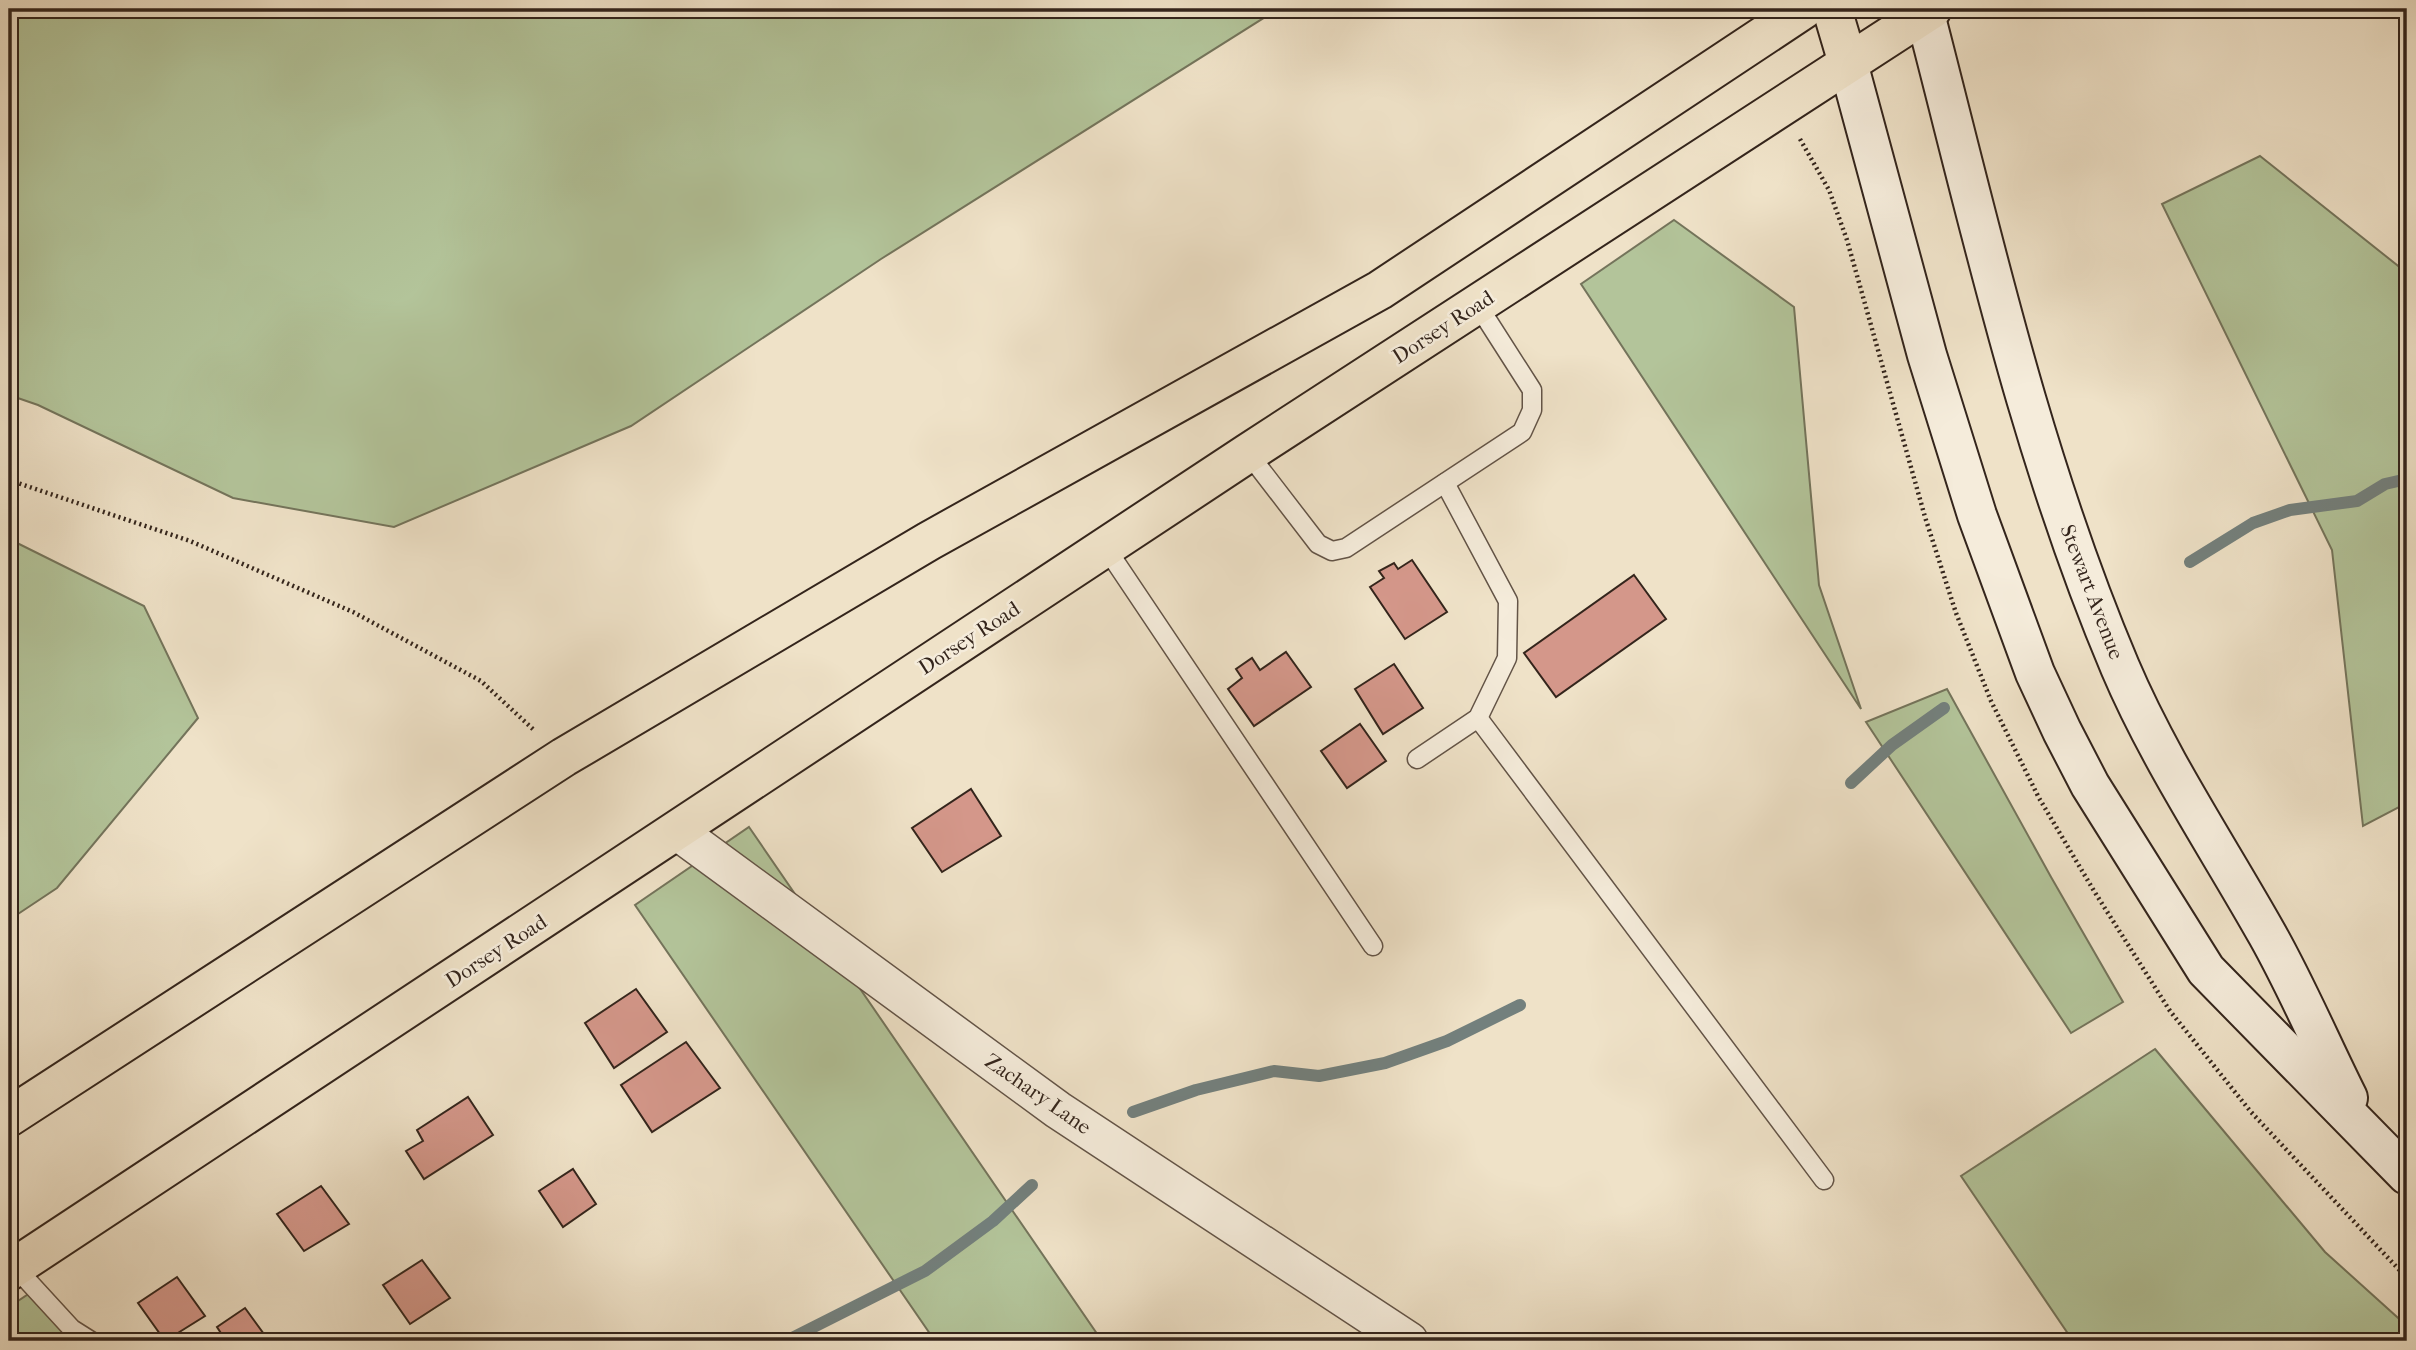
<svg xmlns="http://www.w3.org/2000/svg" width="2416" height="1350" viewBox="0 0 2416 1350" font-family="'IM FELL French Canon',serif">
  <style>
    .green { fill: #b3c49a; stroke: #74745b; stroke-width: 2 }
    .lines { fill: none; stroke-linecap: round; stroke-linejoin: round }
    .stream { stroke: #73807d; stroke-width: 12 }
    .building { fill: #d4978a; stroke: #34251c; stroke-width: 2 }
    .lane-casing { stroke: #635447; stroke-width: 21 }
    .street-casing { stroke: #635447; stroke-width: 40 }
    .secondary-casing { stroke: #34251c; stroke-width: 42 }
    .primary-casing { stroke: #34251c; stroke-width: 42 }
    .path { stroke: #34251c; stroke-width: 4.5; stroke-dasharray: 2 3.5; stroke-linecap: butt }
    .lane { stroke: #f5ecdb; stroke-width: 18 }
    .street { stroke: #f5ecdb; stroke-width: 37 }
    .secondary { stroke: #f5ecdb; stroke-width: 38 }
    .primary { stroke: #efe2c8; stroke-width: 38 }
    .labels { text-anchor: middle; stroke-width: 5; stroke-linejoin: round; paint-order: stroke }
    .street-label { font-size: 21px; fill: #34251c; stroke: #f5ecdb }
  </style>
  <rect width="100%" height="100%" fill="#efe2c8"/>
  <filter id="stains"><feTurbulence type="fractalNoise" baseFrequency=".00286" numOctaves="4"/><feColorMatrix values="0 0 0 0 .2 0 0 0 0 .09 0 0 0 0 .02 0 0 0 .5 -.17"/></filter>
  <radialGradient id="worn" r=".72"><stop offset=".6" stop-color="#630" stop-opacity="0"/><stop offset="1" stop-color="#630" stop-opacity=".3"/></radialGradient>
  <g class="green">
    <path d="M 9,9 L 1278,9 L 881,259 L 631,426 L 394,527 L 233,498 L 38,405 L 9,395 Z"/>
    <path d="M 2260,156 L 2407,273 L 2407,803 L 2363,826 L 2332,550 L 2162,204 Z"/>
    <path d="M 1674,220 L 1794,307 L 1819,585 L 1861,709 L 1581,284 Z"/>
    <path d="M 9,539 L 144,606 L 198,718 L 57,888 L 9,920 Z"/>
    <path d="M 1947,689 L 2051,877 L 2123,1002 L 2071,1033 L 1866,722 Z"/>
    <path d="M 749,827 L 1102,1341 L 935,1341 L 635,905 Z"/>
    <path d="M 2155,1049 L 2325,1252 L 2407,1326 L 2407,1341 L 2073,1341 L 1961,1176 Z"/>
    <path d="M 36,1289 L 72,1341 L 9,1341 L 9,1307 Z"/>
  </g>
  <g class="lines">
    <g class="stream">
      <path d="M 2190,562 L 2253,523 L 2290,510 L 2357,501 L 2385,484 L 2407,479"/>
      <path d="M 1851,783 L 1892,745 L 1944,708"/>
      <path d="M 1133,1112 L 1196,1090 L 1274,1071 L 1319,1076 L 1385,1063 L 1447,1041 L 1520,1005"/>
      <path d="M 786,1341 L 925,1271 L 993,1221 L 1032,1185"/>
    </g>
  </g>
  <g class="building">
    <path d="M 1412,560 L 1447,612 L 1405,639 L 1370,587 L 1384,578 L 1379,571 L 1394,563 L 1398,569 Z"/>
    <path d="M 1634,575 L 1666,619 L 1556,697 L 1524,653 Z"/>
    <path d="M 1286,652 L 1311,687 L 1254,726 L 1228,689 L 1242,678 L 1236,669 L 1252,658 L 1260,670 Z"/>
    <path d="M 1394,664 L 1423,708 L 1383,734 L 1355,689 Z"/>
    <path d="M 1360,724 L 1386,761 L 1347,788 L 1321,751 Z"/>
    <path d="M 971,789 L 1001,836 L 942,872 L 912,828 Z"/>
    <path d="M 636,989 L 667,1032 L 614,1068 L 585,1023 Z"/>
    <path d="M 686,1042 L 720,1088 L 652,1132 L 621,1085 Z"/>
    <path d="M 468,1097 L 493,1135 L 424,1179 L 406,1151 L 423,1141 L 417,1130 Z"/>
    <path d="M 573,1169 L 596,1204 L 563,1227 L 539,1191 Z"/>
    <path d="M 321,1186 L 349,1224 L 304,1251 L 277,1214 Z"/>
    <path d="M 422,1260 L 450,1298 L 410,1324 L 383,1285 Z"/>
    <path d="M 177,1277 L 205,1316 L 165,1341 L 138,1303 Z"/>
    <path d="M 245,1308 L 269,1341 L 226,1341 L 217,1327 Z"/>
  </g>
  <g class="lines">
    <g class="lane-casing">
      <g id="lane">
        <path d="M 1248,453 L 1318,544 L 1332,551 L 1346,548 L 1522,432 L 1532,410 L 1532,390 L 1477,304"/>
        <path d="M 1106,548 L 1373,946"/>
        <path d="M 1478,718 L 1824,1180"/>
        <path d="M 1417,759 L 1478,718 L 1507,658 L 1508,601 L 1445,483"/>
        <path d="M 15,1267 L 72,1329 L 91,1341"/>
      </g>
    </g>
    <g class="street-casing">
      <path id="street" d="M 677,831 L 1058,1110 L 1409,1341"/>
    </g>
    <g class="secondary-casing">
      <g id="secondary">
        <path d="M 1925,14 C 1982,234 2031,457 2120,667 C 2159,759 2218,847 2267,934 C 2297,987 2321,1044 2348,1098"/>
        <path d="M 1848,63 L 1927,355 L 1977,515 L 2035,673 L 2062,731 L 2090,785 L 2206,970 L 2407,1175"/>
      </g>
    </g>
    <g class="primary-casing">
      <g id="primary">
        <path d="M 1832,9 L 1848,63"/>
        <path d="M 9,1117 L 564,757 L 929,541 L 1380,290 L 1804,9"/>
        <path d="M 9,1271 L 1248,453 L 1932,9"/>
      </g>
    </g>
    <g class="path">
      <path d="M 1800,139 L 1829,190 L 1847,240 L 1925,517 L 1956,613 L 1991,701 L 2039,798 L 2094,891 L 2170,1011 L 2251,1112 L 2407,1278"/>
      <path d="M 9,480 L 190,541 L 353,612 L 481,681 L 535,731"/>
    </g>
    <use href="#lane" class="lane"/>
    <use href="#street" class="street"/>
    <use href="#secondary" class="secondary"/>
    <use href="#primary" class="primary"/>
  </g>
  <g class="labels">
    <g class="street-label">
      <text transform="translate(1443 327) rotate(-33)" y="7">Dorsey Road</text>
      <text transform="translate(2092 592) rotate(69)" y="7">Stewart Avenue</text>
      <text transform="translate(969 638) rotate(-33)" y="7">Dorsey Road</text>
      <text transform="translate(496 951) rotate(-33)" y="7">Dorsey Road</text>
      <text transform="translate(1038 1094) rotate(35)" y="7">Zachary Lane</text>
    </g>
  </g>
  <rect width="2416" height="1350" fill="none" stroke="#efe2c8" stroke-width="35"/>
  <rect x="10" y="10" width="2395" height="1329" fill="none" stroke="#34251c" stroke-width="3.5"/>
  <rect x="18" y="18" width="2381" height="1315" fill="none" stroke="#34251c" stroke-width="2"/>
  <rect width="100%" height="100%" filter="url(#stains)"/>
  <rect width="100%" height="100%" fill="url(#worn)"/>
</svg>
